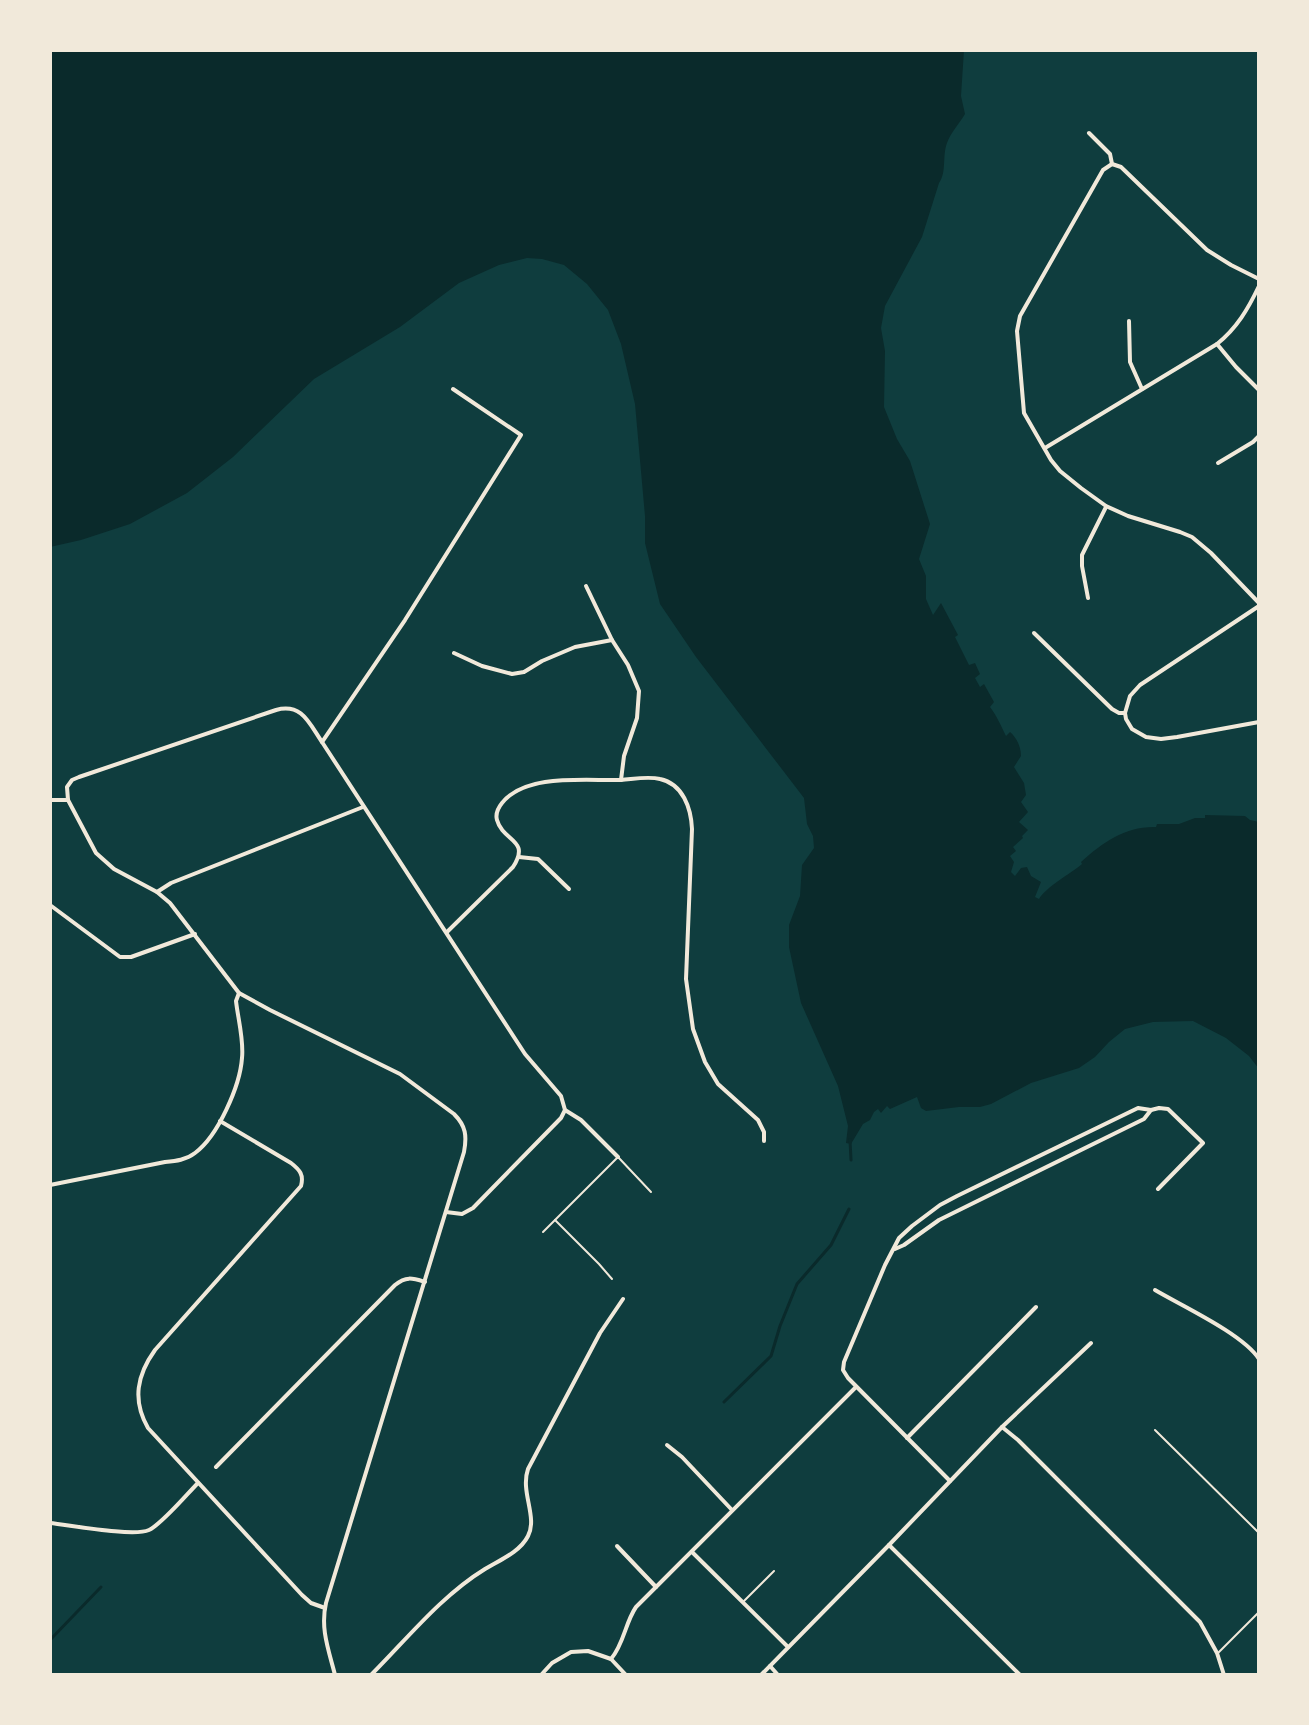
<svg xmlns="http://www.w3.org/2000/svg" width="1309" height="1725" viewBox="0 0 1309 1725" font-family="Roboto,sans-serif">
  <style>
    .water { fill: #0a2a2b }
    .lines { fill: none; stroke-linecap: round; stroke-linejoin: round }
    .stream { stroke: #0a2a2b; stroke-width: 3 }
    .service { stroke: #f1e9da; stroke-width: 2 }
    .minor { stroke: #f1e9da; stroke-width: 4 }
  </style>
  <rect width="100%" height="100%" fill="#0f3d3e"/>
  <path class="water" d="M 50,50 L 964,50 L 961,96 L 965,114 C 959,124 951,132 947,143 C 942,156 947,172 939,183 L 922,237 L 885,306 L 881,328 L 885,351 L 884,407 L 897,439 L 910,461 L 930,524 L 919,559 L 926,576 L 926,599 L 933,615 L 941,603 L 958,635 L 955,637 L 969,665 L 975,663 L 980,674 L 975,678 L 980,687 L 984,684 L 994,702 L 990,707 C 997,716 1001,726 1006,736 L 1010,732 C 1017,738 1021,747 1021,756 L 1014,767 L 1024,783 L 1026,795 L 1021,802 L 1028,812 L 1019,822 L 1028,830 L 1022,836 L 1023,838 L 1013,847 L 1016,851 L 1010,856 L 1014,862 L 1011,872 L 1015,876 L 1021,868 L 1027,867 L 1031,876 L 1041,882 L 1035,897 L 1039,899 C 1046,887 1070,874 1082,864 L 1081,862 C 1103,842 1126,826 1156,827 L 1157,824 L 1179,824 L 1195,818 L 1205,818 L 1205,815 L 1245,816 L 1250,820 L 1259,822 L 1259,1069 L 1249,1056 L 1226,1038 L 1193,1021 L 1153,1022 L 1125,1029 L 1109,1042 L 1095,1057 L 1079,1068 L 1031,1083 L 991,1104 L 980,1107 L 959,1107 L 926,1111 L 921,1108 L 917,1097 L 890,1109 L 887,1106 L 881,1113 L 878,1109 L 874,1112 L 870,1120 L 863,1124 L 851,1144 L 846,1143 L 848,1126 L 838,1086 L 801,1003 L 789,947 L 789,925 L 800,896 L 802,865 L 814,848 L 813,836 L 807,824 L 804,798 L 696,657 L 660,604 L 645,543 L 645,516 L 635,404 L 621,344 L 608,310 L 587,284 L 564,265 L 542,259 L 527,258 L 499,265 L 459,283 L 400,327 L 314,379 L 233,457 L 187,493 L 130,524 L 81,540 L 50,547 Z"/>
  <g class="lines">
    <g class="stream">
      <path d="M 850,1140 L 851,1160"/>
      <path d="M 724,1402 L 771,1356 L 780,1326 L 797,1284 L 831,1245 L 849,1209"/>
      <path d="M 50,1640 L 101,1587"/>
    </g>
    <g class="service">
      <path d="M 555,1220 L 599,1264 L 612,1279"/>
      <path d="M 543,1232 L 618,1157 L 651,1192"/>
      <path d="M 1155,1430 L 1259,1533"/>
      <path d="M 744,1601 L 774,1571"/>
      <path d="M 1218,1653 L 1259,1612"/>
    </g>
    <g class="minor">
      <path d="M 1089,133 L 1110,154 L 1112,164 L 1121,167 L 1207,250 L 1231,265 L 1259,279"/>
      <path d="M 1112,164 L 1103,170 L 1020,316 L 1017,331 L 1024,413 L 1051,460 L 1060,471 L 1081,488 L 1106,506 L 1128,516 L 1180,532 L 1192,537 L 1211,553 L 1259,603"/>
      <path d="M 1129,321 L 1130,362 L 1142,389"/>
      <path d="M 1217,344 L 1236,367 L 1259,390"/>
      <path d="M 1045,448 L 1217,344 C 1237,328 1248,309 1259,286"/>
      <path d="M 1218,463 L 1253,442 L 1259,436"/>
      <path d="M 586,586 L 612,640"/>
      <path d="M 1088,598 L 1082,566 L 1082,555 L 1106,507"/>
      <path d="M 1259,606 L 1140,685 L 1130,696 L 1125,713 L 1126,719 L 1132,729 L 1146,737 L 1161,739 L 1177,737 L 1259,722"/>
      <path d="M 1034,633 L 1112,709 L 1119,713 L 1125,713"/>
      <path d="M 322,742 L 405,620 L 521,435 L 453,389"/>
      <path d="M 621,780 C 634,779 648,776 660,779 C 683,784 691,808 692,829 L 686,979 L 693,1029 L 705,1062 L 718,1084 L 758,1120 L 764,1132 L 764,1141"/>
      <path d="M 50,800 L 68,800"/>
      <path d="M 519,857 L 538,859 L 569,889"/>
      <path d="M 157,892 L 171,883 L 363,807"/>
      <path d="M 50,905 L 120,957 L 131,957 L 195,934"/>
      <path d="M 447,932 L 513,867 C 531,839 503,842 497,820 C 495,813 498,808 502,803 C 526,773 586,781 621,780 L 624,756 L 637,718 L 639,691 L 628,665 L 612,640 L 575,647 L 542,661 L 524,672 L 512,674 L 482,666 L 454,653"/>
      <path d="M 220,1121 L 291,1163 C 300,1170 304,1175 301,1186 L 155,1350 C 137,1375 132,1400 148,1428 L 302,1595 L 311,1603 L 325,1608"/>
      <path d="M 50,1185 L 165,1162 C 176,1161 186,1160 195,1153 C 218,1136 240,1086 242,1058 C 244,1040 238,1019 236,1001 L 239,993"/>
      <path d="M 446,1212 L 462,1214 L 473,1208 L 561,1118 L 565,1110"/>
      <path d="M 895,1249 L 904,1245 L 939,1220 L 1144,1119 L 1151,1110"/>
      <path d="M 1155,1290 C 1182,1306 1243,1334 1259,1359"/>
      <path d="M 1002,1427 L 1018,1440 L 1200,1622 L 1217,1653 L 1224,1675"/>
      <path d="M 907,1438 L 1036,1307"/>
      <path d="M 667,1445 L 682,1457 L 732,1510"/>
      <path d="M 216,1467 L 395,1285 C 406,1276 412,1278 425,1282"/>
      <path d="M 950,1481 L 848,1378 L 843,1370 L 844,1362 L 885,1265 L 899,1238 L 912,1226 L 940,1205 L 957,1196 L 1138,1108 L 1151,1110 L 1159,1108 L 1168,1109 L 1203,1143 L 1158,1189"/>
      <path d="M 50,1523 C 70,1525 133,1537 149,1530 C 162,1524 187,1494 198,1483"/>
      <path d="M 889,1545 L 1020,1675"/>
      <path d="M 617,1546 L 656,1587"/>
      <path d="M 692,1552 L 788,1647"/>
      <path d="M 611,1659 C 624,1644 625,1623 636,1607 L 856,1387"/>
      <path d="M 770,1666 L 778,1675"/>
      <path d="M 335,1675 C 329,1651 320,1629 326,1603 L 464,1152 C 467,1136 466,1126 454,1114 L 400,1074 L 270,1010 L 239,993 L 170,903 L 157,892 L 114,869 L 96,853 L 68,800 L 67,787 L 72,780 L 79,777 L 276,710 C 302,703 309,723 322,742 L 525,1054 L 561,1096 L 565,1110 L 581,1120 L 618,1157"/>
      <path d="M 371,1675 C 407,1639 441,1596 485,1569 C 500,1560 520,1552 528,1536 C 538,1517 520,1492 528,1469 L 600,1333 L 623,1299"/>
      <path d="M 541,1675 L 552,1663 L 571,1652 L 588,1651 L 611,1659 L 626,1675"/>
      <path d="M 761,1675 L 889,1545 L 1002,1427 L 1091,1343"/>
    </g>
  </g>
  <rect width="1309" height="1725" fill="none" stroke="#f1e9da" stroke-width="104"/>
</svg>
